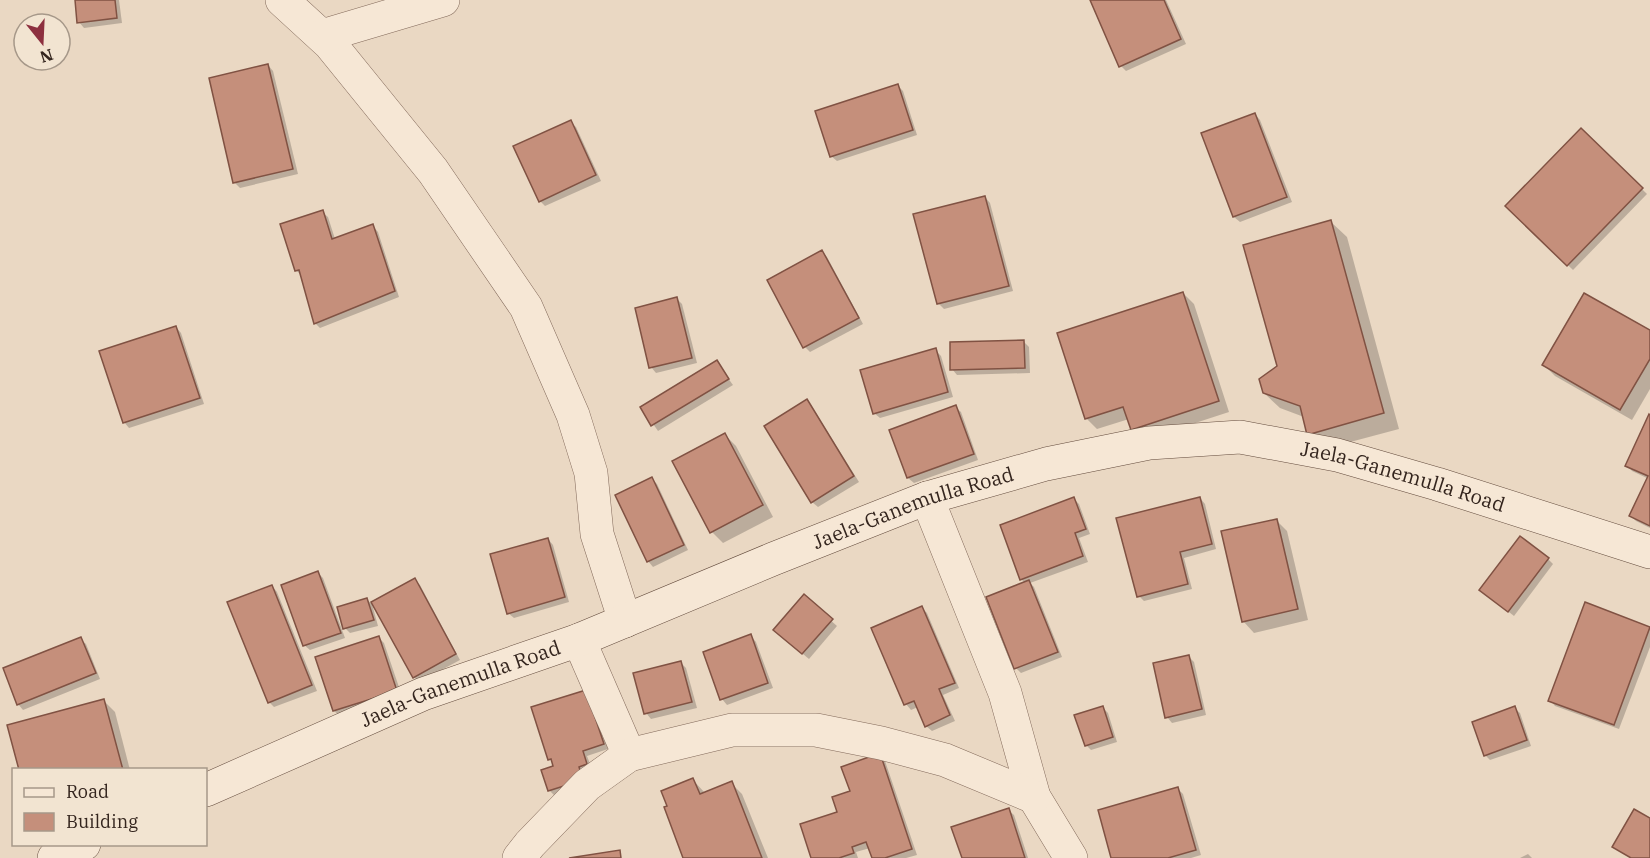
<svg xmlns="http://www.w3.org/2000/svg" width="1650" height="858" viewBox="0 0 1650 858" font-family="'IBM Plex Serif',serif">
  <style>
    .shadow { fill: #0003 }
    .building { fill: #c58f7b; stroke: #805243; stroke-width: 1.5 }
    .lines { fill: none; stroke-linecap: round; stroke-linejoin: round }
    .minor-casing { stroke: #836a5b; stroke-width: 34 }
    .secondary-casing { stroke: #644c3e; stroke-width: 34 }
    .minor { stroke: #f6e7d5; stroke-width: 33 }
    .secondary { stroke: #f6e7d5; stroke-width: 33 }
    .labels { text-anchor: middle; stroke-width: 6; stroke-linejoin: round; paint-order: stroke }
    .street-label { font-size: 20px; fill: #34251e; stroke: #f2e4d1 }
  </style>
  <rect width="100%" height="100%" fill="#ead8c3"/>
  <g class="shadow">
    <path d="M 76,0 L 119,0 L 122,23 L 84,28 L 79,22 Z"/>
    <path d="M 1091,0 L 1166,0 L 1186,44 L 1126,71 L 1121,66 Z"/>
    <path d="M 268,65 L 273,71 L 298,174 L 240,188 L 234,182 Z"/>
    <path d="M 897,85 L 903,91 L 917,135 L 837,161 L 831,156 Z"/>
    <path d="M 1255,114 L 1260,120 L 1292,202 L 1240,222 L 1234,217 L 1203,134 Z"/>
    <path d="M 570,122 L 576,127 L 601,181 L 545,206 L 540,201 Z"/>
    <path d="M 1581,130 L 1647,194 L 1573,270 L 1507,206 Z"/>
    <path d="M 985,197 L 990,203 L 1013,291 L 944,309 L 939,304 L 915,216 Z"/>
    <path d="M 322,212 L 328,217 L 335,239 L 373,226 L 378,232 L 399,297 L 320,328 L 315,323 L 302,276 L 296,270 Z"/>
    <path d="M 1331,222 L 1347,237 L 1399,429 L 1324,449 L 1309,434 L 1304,417 L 1280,408 L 1264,393 L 1278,366 Z"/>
    <path d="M 822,252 L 827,257 L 863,324 L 810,352 L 805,347 Z"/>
    <path d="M 1183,293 L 1194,304 L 1229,412 L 1143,440 L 1132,429 L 1129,419 L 1097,429 L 1086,418 Z"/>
    <path d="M 677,299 L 682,304 L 697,363 L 656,373 L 651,367 Z"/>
    <path d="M 176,327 L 181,333 L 204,404 L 129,428 L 124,422 Z"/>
    <path d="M 1650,332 L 1650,389 L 1632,420 L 1555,376 L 1544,365 Z"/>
    <path d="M 1024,342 L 1029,347 L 1030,373 L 957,375 L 952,369 Z"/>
    <path d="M 935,350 L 941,356 L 953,397 L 880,418 L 874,413 Z"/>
    <path d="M 716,362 L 733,385 L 658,431 L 642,408 Z"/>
    <path d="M 807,401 L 812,407 L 859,482 L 818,507 L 812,502 Z"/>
    <path d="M 955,407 L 961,412 L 978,460 L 914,483 L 908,478 Z"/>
    <path d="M 1650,417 L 1650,528 L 1636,521 L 1631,516 L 1649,479 L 1632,471 L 1627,465 Z"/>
    <path d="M 725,435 L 736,446 L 773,517 L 723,543 L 712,532 L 674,461 Z"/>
    <path d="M 652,479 L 657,484 L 688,550 L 653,567 L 648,561 Z"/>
    <path d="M 1073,498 L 1079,504 L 1090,534 L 1079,538 L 1088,562 L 1030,583 L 1034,587 L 1062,657 L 1021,673 L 1016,668 L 1025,583 L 1021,579 Z"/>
    <path d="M 1200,498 L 1205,504 L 1216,549 L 1184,558 L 1192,589 L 1144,601 L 1139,596 Z"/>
    <path d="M 1276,520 L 1287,531 L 1308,620 L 1254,633 L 1243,621 Z"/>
    <path d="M 548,539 L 553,545 L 569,602 L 514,618 L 508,613 Z"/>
    <path d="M 1548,559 L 1553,564 L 1514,616 L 1481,590 Z"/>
    <path d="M 318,573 L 323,578 L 345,638 L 310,650 L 304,645 Z"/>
    <path d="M 414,580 L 420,585 L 460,660 L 419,682 L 414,677 Z"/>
    <path d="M 272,586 L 277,592 L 317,691 L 274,707 L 269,702 Z"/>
    <path d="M 804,597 L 837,626 L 809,659 L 780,635 Z"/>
    <path d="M 367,600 L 372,604 L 378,626 L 350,633 L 345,628 Z"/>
    <path d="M 1586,604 L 1650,628 L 1650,647 L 1619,729 L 1555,706 L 1550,700 Z"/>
    <path d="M 921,607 L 927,613 L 959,688 L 943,695 L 955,721 L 932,731 L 926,726 L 918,707 L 911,710 L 906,704 Z"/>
    <path d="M 751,636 L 756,642 L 773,688 L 727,705 L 722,699 Z"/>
    <path d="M 379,638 L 384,643 L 402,696 L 340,716 L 334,711 L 317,658 Z"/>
    <path d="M 80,639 L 86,644 L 100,679 L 23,710 L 18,704 Z"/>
    <path d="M 1189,657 L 1194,662 L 1206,715 L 1172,723 L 1167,717 Z"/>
    <path d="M 681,663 L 686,668 L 697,708 L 651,719 L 646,713 Z"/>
    <path d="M 591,697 L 608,749 L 587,756 L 592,769 L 555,796 L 549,790 L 555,767 L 550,759 Z"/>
    <path d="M 104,701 L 115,712 L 130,770 L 21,770 Z"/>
    <path d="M 1102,707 L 1108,713 L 1117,742 L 1091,750 L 1086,745 Z"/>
    <path d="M 1514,708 L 1520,713 L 1531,746 L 1490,760 L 1485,755 Z"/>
    <path d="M 880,755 L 885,761 L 917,855 L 906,858 L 873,858 L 870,848 L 856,852 L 858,858 L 813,858 L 852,792 Z"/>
    <path d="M 693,780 L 705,793 L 731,783 L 742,794 L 768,858 L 684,858 Z"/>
    <path d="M 1178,789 L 1183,794 L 1201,855 L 1191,858 L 1113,858 Z"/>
    <path d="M 1008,810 L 1014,815 L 1028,858 L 963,858 Z"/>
    <path d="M 1528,854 L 1532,858 L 1520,858 Z"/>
  </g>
  <g class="building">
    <path d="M 75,0 L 115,0 L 117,18 L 77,23 Z"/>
    <path d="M 1090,0 L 1164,0 L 1181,39 L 1119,67 Z"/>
    <path d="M 268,64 L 293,169 L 233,183 L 209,78 Z"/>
    <path d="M 898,84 L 913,130 L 830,157 L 815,111 Z"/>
    <path d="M 1255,113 L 1287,197 L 1233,217 L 1201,133 Z"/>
    <path d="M 571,120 L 596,175 L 539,202 L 513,146 Z"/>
    <path d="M 1581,128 L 1643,188 L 1567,266 L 1505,206 Z"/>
    <path d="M 985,196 L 1009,286 L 937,304 L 913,214 Z"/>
    <path d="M 323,210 L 332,239 L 373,224 L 395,291 L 314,324 L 299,270 L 295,271 L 280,224 Z"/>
    <path d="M 1331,220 L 1384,413 L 1307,435 L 1300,406 L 1263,393 L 1259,379 L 1277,366 L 1243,245 Z"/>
    <path d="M 822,250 L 859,318 L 803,348 L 767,280 Z"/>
    <path d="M 1183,292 L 1219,401 L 1131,430 L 1123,407 L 1085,419 L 1057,333 Z"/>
    <path d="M 1584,293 L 1650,330 L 1650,359 L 1620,410 L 1542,365 Z"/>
    <path d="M 677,297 L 692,358 L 649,368 L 635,308 Z"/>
    <path d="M 176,326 L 200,398 L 123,423 L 99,351 Z"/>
    <path d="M 1024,340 L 1025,368 L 950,370 L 950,342 Z"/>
    <path d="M 936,348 L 948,392 L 873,414 L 860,370 Z"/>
    <path d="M 717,360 L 729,379 L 651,426 L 640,407 Z"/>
    <path d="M 807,399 L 854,476 L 811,503 L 764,426 Z"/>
    <path d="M 956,405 L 974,454 L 907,478 L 889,430 Z"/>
    <path d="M 1649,414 L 1650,415 L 1650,526 L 1629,516 L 1648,476 L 1625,466 Z"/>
    <path d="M 725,433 L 763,505 L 710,533 L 672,461 Z"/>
    <path d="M 652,477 L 684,545 L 647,562 L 615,495 Z"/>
    <path d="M 1074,497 L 1086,529 L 1075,533 L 1083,556 L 1020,580 L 1000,525 Z"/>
    <path d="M 1200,497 L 1212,544 L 1180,552 L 1188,584 L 1137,597 L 1116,518 Z"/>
    <path d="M 1277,519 L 1298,609 L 1242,622 L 1221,531 Z"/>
    <path d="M 1520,536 L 1549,558 L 1508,612 L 1479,590 Z"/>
    <path d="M 548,538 L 565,597 L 507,614 L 490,554 Z"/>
    <path d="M 318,571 L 341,633 L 303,646 L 281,585 Z"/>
    <path d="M 415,578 L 456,654 L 413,678 L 371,602 Z"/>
    <path d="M 1029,580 L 1058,652 L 1014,669 L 986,597 Z"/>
    <path d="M 272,585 L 312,685 L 268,703 L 227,602 Z"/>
    <path d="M 804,594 L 833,619 L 802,654 L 773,630 Z"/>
    <path d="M 367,598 L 374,620 L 343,629 L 337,607 Z"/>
    <path d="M 1585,602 L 1650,627 L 1614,725 L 1548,701 Z"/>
    <path d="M 922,606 L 955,683 L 939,689 L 950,715 L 925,727 L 914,701 L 904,705 L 871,628 Z"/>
    <path d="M 751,634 L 768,683 L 720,700 L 703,652 Z"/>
    <path d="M 379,636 L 397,691 L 333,711 L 315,657 Z"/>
    <path d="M 81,637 L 96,673 L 17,705 L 3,668 Z"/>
    <path d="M 1189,655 L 1202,709 L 1165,718 L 1153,663 Z"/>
    <path d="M 681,661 L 692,702 L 644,714 L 633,673 Z"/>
    <path d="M 586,690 L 604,744 L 583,751 L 587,764 L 579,767 L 583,780 L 548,791 L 541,770 L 553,766 L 551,759 L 548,760 L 531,707 Z"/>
    <path d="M 104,699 L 123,770 L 19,770 L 7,725 Z"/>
    <path d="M 1103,706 L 1113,737 L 1085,746 L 1074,715 Z"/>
    <path d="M 1515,706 L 1527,740 L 1484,756 L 1472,722 Z"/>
    <path d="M 880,753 L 912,849 L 885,858 L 872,858 L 866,842 L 852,847 L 854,853 L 839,858 L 811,858 L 800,824 L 837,812 L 832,797 L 850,791 L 841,767 Z"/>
    <path d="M 693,778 L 700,794 L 732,781 L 762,858 L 683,858 L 664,807 L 667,806 L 661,791 Z"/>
    <path d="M 1178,787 L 1196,850 L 1168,858 L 1111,858 L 1098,810 Z"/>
    <path d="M 1009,808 L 1025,858 L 962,858 L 951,827 Z"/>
    <path d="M 1634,809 L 1650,818 L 1650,858 L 1631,858 L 1612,847 Z"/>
    <path d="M 620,850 L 621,858 L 569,858 Z"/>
  </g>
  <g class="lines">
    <g class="minor-casing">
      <g id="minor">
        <path d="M 282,0 L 330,44 L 433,171 L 526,307 L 573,415 L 591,473 L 597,534 L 625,621"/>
        <path d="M 322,36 L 443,0"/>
        <path d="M 927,498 L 1005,693 L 1034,797 L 1071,858"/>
        <path d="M 579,640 L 629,755"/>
        <path d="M 519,858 L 530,844 L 587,785 L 629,755 L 732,730 L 816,730 L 881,743 L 945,760 L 1034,797"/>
      </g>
    </g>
    <g class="secondary-casing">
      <g id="secondary">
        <path id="s1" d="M 206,790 L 423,694 L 579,640 L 773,559 L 927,498 L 1046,464 L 1149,443 L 1240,437 L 1337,455 L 1437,484 L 1650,552"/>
        <path d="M 54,858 L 84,844"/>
      </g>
    </g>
    <use href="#minor" class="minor"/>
    <use href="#secondary" class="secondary"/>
  </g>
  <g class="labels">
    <g class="street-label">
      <text dy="7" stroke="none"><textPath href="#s1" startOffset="1266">Jaela-Ganemulla Road</textPath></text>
      <text dy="7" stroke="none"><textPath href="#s1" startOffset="762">Jaela-Ganemulla Road</textPath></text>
      <text dy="7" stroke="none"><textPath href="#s1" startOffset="276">Jaela-Ganemulla Road</textPath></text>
    </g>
  </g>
  <rect x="12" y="768" width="195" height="78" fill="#f2e4d1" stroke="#a69889" stroke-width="1.5"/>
  <rect x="24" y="788" width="30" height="9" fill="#f6e7d5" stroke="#a69889" stroke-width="1.5"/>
  <text x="66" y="798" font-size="18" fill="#34251e">Road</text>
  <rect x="24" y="813" width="30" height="18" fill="#c58f7b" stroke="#a69889" stroke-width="1.5"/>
  <text x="66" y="828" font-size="18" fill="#34251e">Building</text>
  <g transform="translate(42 42) rotate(162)"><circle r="28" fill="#f2e4d1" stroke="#a69889" stroke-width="1.5"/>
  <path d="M0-4.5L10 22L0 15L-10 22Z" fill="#8d303f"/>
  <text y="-9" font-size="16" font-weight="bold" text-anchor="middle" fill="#34251e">N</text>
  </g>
</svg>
